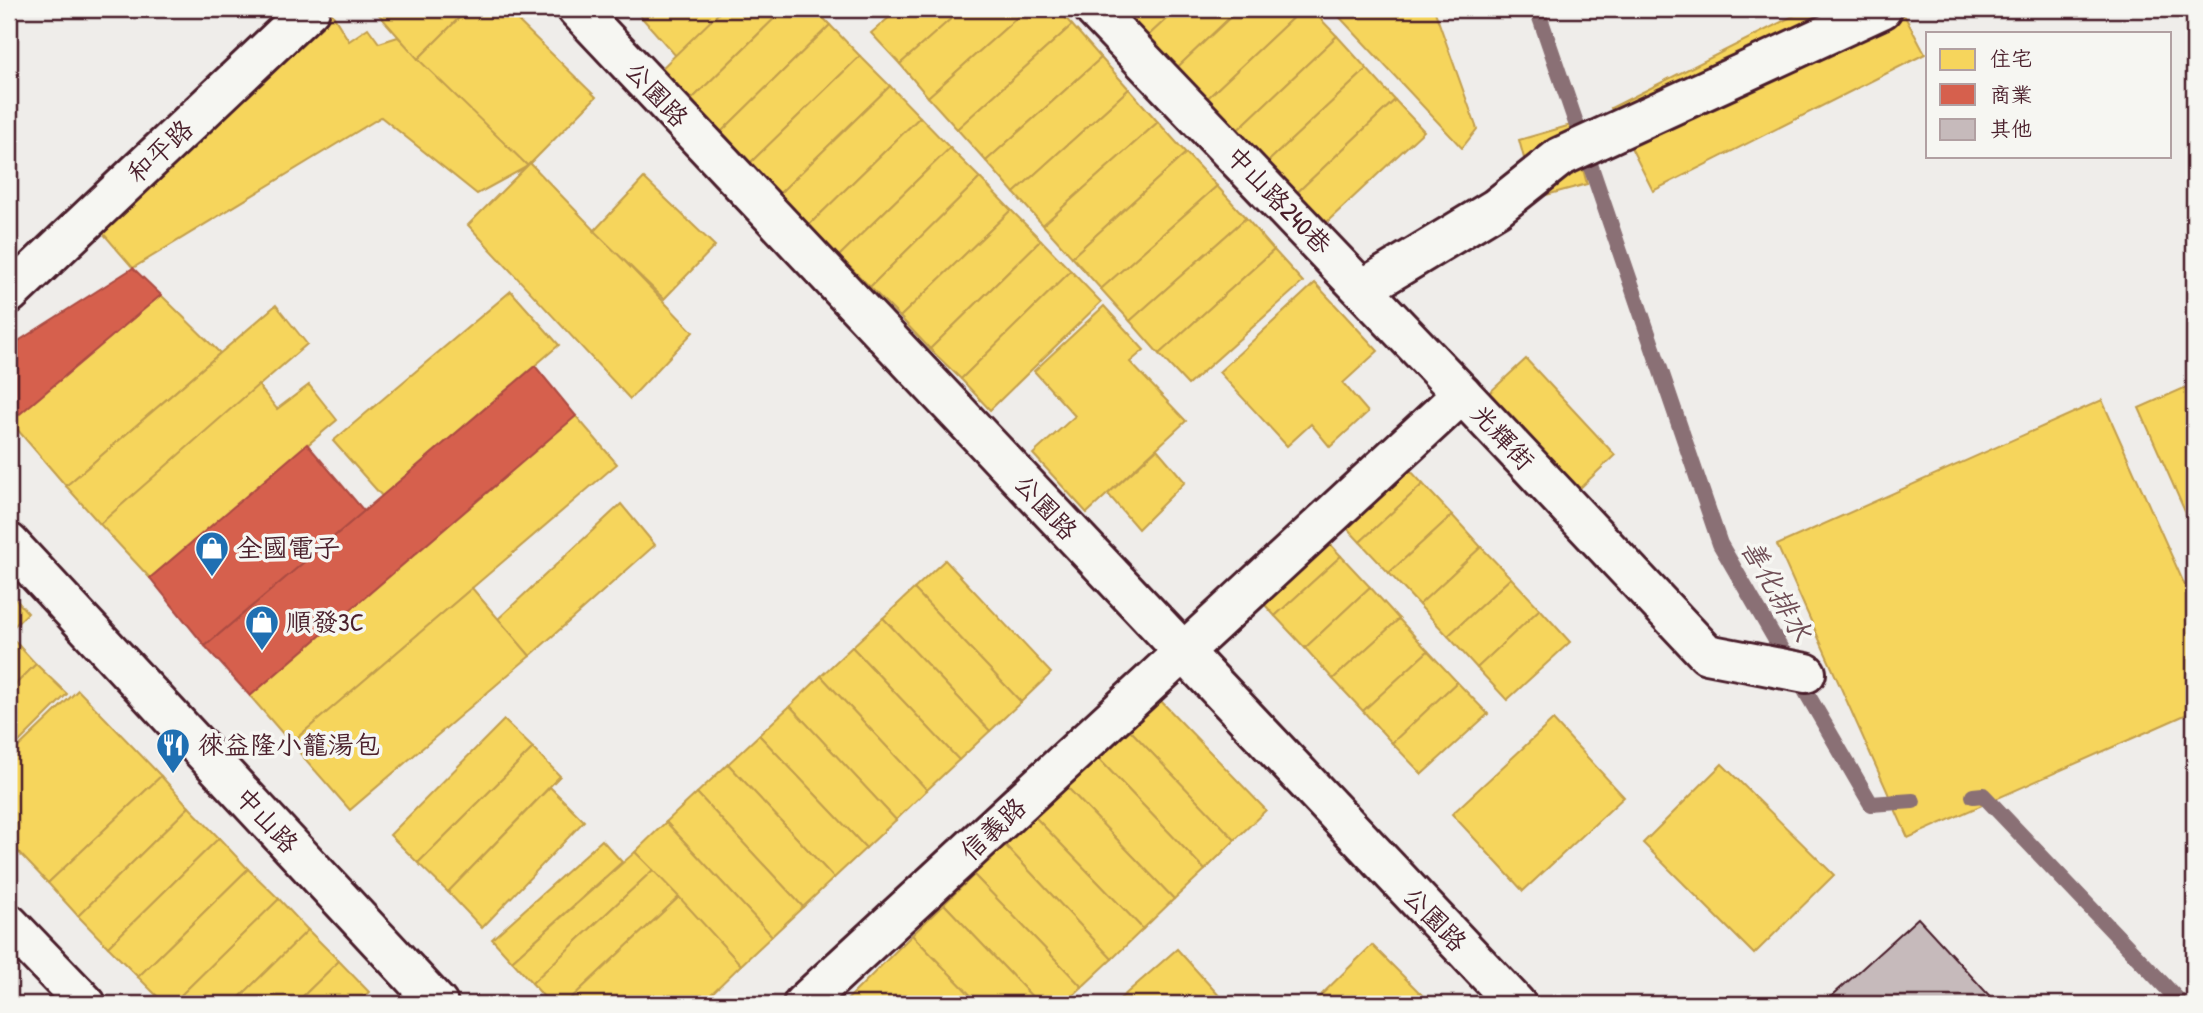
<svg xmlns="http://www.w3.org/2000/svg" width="2203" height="1013" viewBox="0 0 2203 1013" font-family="'Patrick Hand','LXGW WenKai TC',sans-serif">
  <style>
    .homes { fill: #f6d55c; stroke: #c29e4d; stroke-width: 2 }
    .shops { fill: #d6604d; stroke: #ac4c43; stroke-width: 2 }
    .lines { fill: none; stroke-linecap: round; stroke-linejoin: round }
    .stream { stroke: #8a6f74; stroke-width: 16 }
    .building { fill: #c6babb; stroke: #4a1f2b; stroke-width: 2 }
    .minor-casing { stroke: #4a1f2b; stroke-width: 44 }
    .minor { stroke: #f6f6f2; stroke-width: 38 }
    .labels { text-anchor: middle; stroke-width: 7; stroke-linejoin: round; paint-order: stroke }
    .street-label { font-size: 26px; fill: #4a1f2b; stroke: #f6f6f2 }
    .poi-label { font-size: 26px; fill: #4a1f2b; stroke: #f6f6f2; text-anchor: start }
    .water-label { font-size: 28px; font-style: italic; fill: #6f4e56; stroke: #f6f6f2 }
  </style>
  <rect width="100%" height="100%" fill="#efedea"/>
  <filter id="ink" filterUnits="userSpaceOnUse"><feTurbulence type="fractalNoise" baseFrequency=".0143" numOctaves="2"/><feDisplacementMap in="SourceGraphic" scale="14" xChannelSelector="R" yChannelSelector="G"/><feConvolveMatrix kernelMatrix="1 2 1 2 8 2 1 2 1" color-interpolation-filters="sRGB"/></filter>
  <g filter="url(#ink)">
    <g class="homes">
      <path d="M 329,9 L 349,41 L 368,28 L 379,43 L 398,37 L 528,166 L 477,194 L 381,117 L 133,268 L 102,232 Z"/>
      <path d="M 374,9 L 468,9 L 418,59 Z"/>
      <path d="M 468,9 L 506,9 L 596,97 L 528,166 L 418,59 Z"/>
      <path d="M 634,9 L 723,9 L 676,56 Z"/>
      <path d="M 723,9 L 784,9 L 689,102 L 659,71 Z"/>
      <path d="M 784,9 L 815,9 L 830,25 L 720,133 L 689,102 Z"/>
      <path d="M 899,9 L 962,9 L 900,64 L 871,33 Z"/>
      <path d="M 962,9 L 1027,9 L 928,97 L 900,64 Z"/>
      <path d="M 1027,9 L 1057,9 L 1072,25 L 957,129 L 928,97 Z"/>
      <path d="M 1113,9 L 1177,9 L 1135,48 Z"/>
      <path d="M 1177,9 L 1239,9 L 1165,79 L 1135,48 Z"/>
      <path d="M 1239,9 L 1302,9 L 1194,111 L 1165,79 Z"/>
      <path d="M 1302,9 L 1311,9 L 1337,36 L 1225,142 L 1194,111 Z"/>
      <path d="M 1332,9 L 1434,9 L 1477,129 L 1462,148 Z"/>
      <path d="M 1807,9 L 1901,9 L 1925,54 L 1653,191 L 1611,108 Z"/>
      <path d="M 830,25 L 860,56 L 749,164 L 720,133 Z"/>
      <path d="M 1072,25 L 1101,58 L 986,161 L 957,129 Z"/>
      <path d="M 1337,36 L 1367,69 L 1256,173 L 1225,142 Z"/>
      <path d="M 860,56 L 890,86 L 779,194 L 749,164 Z"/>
      <path d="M 1101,58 L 1129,89 L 1014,193 L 986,161 Z"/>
      <path d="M 1367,69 L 1395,100 L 1285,204 L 1256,173 Z"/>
      <path d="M 890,86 L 920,117 L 809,225 L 779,194 Z"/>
      <path d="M 1129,89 L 1158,122 L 1043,225 L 1014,193 Z"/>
      <path d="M 1395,100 L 1424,131 L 1314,234 L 1285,204 Z"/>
      <path d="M 920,117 L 950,148 L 839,256 L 809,225 Z"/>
      <path d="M 1158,122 L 1186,153 L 1072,257 L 1043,225 Z"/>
      <path d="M 1571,125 L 1587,184 L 1535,198 L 1519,140 Z"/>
      <path d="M 950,148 L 980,178 L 870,287 L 839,256 Z"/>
      <path d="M 1186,153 L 1217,186 L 1101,289 L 1072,257 Z"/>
      <path d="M 530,163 L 693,332 L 630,399 L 468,225 Z"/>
      <path d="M 644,178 L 715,246 L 664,299 L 594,231 Z"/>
      <path d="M 980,178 L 1011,210 L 900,317 L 870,287 Z"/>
      <path d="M 1217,186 L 1246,218 L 1130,321 L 1101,289 Z"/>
      <path d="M 1011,210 L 1041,240 L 930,349 L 900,317 Z"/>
      <path d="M 1246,218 L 1274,250 L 1159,354 L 1130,321 Z"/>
      <path d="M 1041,240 L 1071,271 L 961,379 L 930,349 Z"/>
      <path d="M 1274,250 L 1303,282 L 1188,385 L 1159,354 Z"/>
      <path d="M 1071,271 L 1101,302 L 990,410 L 961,379 Z"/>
      <path d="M 1315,283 L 1378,351 L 1343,383 L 1368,412 L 1330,447 L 1311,424 L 1287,446 L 1219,372 Z"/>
      <path d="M 511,291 L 559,345 L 382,496 L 333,441 Z"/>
      <path d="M 161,295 L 220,353 L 66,486 L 10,421 Z"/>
      <path d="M 276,305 L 307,344 L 100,524 L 66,486 Z"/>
      <path d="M 1104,306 L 1144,350 L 1130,362 L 1186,421 L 1087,513 L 1033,454 L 1075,416 L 1034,371 Z"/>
      <path d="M 1526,359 L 1615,455 L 1577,491 L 1488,394 Z"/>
      <path d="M 258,385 L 277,409 L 309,385 L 337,420 L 150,578 L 100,524 Z"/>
      <path d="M 2191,385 L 2194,392 L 2194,510 L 2186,514 L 2139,408 Z"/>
      <path d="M 2102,400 L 2194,606 L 2194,711 L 1908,838 L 1777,545 Z"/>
      <path d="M 576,416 L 617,464 L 291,743 L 250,696 Z"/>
      <path d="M 1157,449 L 1185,482 L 1138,529 L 1108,494 Z"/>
      <path d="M 1394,453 L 1423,484 L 1360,542 L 1331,511 Z"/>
      <path d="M 1423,484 L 1452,515 L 1389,573 L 1360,542 Z"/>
      <path d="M 621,504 L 655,545 L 530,656 L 498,619 Z"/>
      <path d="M 1452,515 L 1481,547 L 1419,605 L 1389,573 Z"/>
      <path d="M 1313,525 L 1341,556 L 1275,616 L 1246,584 Z"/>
      <path d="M 1481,547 L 1511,578 L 1448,636 L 1419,605 Z"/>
      <path d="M 1341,556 L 1370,587 L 1305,648 L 1275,616 Z"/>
      <path d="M 945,560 L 1051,673 L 1021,702 L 914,589 Z"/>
      <path d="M 1511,578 L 1540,609 L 1477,668 L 1448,636 Z"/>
      <path d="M 1370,587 L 1399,619 L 1333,679 L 1305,648 Z"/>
      <path d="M 472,588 L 530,656 L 350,810 L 291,743 Z"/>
      <path d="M 914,589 L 1021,702 L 990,731 L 883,618 Z"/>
      <path d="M 9,592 L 28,613 L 9,631 Z"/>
      <path d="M 1540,609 L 1570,642 L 1507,700 L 1477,668 Z"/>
      <path d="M 883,618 L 990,731 L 959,760 L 852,647 Z"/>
      <path d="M 1399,619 L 1428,651 L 1363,711 L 1333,679 Z"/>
      <path d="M 9,635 L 36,664 L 9,691 Z"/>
      <path d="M 852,647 L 959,760 L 927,790 L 821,676 Z"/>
      <path d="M 1428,651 L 1457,682 L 1392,743 L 1363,711 Z"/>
      <path d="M 36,664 L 67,694 L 9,752 L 9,691 Z"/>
      <path d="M 821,676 L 927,790 L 896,820 L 790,706 Z"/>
      <path d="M 1457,682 L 1488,714 L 1422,774 L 1392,743 Z"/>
      <path d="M 78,690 L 161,776 L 48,883 L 9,842 L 9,756 Z"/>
      <path d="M 1158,698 L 1266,810 L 1235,840 L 1128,728 Z"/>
      <path d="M 790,706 L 896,820 L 866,848 L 759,735 Z"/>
      <path d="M 504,720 L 533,748 L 418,863 L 390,835 Z"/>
      <path d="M 1553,720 L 1624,797 L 1523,891 L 1452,814 Z"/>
      <path d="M 1128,728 L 1235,840 L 1205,870 L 1097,757 Z"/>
      <path d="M 759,735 L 866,848 L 834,878 L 728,764 Z"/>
      <path d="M 533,748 L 560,776 L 448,892 L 418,863 Z"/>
      <path d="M 1097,757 L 1205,870 L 1174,899 L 1066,786 Z"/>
      <path d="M 728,764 L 834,878 L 803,907 L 697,793 Z"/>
      <path d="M 1722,764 L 1834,875 L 1754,954 L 1643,843 Z"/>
      <path d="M 161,776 L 189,807 L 78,916 L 48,883 Z"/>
      <path d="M 1066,786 L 1174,899 L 1143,929 L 1035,817 Z"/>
      <path d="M 550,787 L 584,821 L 482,928 L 448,892 Z"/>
      <path d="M 697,793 L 803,907 L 772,936 L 666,822 Z"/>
      <path d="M 189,807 L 219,838 L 108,947 L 78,916 Z"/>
      <path d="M 1035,817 L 1143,929 L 1112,959 L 1005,845 Z"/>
      <path d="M 666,822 L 772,936 L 741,965 L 635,852 Z"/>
      <path d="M 219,838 L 248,869 L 138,977 L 108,947 Z"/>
      <path d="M 602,840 L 622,862 L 512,961 L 492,939 Z"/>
      <path d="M 1005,845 L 1112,959 L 1082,987 L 974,875 Z"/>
      <path d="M 635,852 L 653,870 L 532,983 L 512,961 Z"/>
      <path d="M 248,869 L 279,899 L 172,1004 L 165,1004 L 138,977 Z"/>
      <path d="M 653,870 L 679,897 L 565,1004 L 550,1004 L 532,983 Z"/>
      <path d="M 974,875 L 1082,987 L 1064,1004 L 1039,1004 L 944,904 Z"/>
      <path d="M 679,897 L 741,965 L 701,1004 L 565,1004 Z"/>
      <path d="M 279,899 L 308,930 L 233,1004 L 172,1004 Z"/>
      <path d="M 944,904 L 1039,1004 L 979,1004 L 912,935 Z"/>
      <path d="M 308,930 L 339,961 L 295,1004 L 233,1004 Z"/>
      <path d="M 912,935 L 979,1004 L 843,1004 Z"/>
      <path d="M 1372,945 L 1431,1004 L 1312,1004 Z"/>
      <path d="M 1177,949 L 1222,999 L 1216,1004 L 1114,1004 Z"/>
      <path d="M 339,961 L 369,992 L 359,1001 L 356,1004 L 295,1004 Z"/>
    </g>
    <g class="shops">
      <path d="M 133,268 L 161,295 L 9,423 L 9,347 Z"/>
      <path d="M 535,366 L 576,416 L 250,696 L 205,646 Z"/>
      <path d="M 307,444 L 364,511 L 205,646 L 150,578 Z"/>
    </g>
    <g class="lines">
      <g class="stream">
        <path d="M 1537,9 L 1720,544 L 1871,804 L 1913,801"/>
        <path d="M 1973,796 L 1983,795 L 2182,1004"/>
      </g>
    </g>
    <path class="building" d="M 1918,918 L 1997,1004 L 1823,1004 Z"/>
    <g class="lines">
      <g class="minor-casing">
        <g id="minor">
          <path d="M 577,9 L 1516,1004"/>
          <path d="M 1094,9 L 1462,394"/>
          <path d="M 1364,288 L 1496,208 L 1560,157 L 1882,9"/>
          <path d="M 9,294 L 310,9"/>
          <path d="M 9,543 L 438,1004"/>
          <path d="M 9,924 L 86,1004"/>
          <path d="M 803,1004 L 1462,394 L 1707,654 L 1806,673"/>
        </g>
      </g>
      <use href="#minor" class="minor"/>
    </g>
  </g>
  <defs>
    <g id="shop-pin" transform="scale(1.75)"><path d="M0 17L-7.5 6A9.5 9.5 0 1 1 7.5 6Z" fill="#1f6fb2" stroke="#f6f6f2"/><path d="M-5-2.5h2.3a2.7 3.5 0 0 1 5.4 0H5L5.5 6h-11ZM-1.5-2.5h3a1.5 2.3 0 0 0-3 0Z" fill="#fff"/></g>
    <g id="restaurant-pin" transform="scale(1.75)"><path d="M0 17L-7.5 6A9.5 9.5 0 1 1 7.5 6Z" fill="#1f6fb2" stroke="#f6f6f2"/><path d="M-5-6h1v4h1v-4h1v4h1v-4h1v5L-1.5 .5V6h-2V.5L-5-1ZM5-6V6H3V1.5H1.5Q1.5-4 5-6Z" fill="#fff"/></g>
  </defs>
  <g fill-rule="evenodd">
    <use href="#shop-pin" x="212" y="548"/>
    <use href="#shop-pin" x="262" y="622"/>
    <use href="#restaurant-pin" x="173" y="745"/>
  </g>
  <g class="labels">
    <g class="street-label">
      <text transform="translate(657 94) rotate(47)" y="9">公園路</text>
      <text transform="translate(160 151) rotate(-43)" y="9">和平路</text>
      <text transform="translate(1279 200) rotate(46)" y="9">中山路240巷</text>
      <text transform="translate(1503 437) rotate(47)" y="9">光輝街</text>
      <text transform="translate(1046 507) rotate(47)" y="9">公園路</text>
      <text transform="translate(267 820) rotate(47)" y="9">中山路</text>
      <text transform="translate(993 829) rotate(-43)" y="9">信義路</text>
      <text transform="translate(1435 919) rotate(46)" y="9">公園路</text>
    </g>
    <g class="poi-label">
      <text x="236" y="557">全國電子</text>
      <text x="286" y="631">順發3C</text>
      <text x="198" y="754">徠益隆小籠湯包</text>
    </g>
    <g class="water-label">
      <text transform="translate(1777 590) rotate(60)" y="10">善化排水</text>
    </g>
  </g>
  <rect width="2203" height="1013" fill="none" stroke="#f6f6f2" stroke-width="35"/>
  <rect x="18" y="18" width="2168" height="978" fill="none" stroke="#4a1f2b" stroke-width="2.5" filter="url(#ink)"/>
  <rect x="1926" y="32" width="245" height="126" fill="#f6f6f2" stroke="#b1a0a2" stroke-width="2"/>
  <rect x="1940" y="49" width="35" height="21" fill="#f6d55c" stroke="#b1a0a2" stroke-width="2"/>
  <text x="1990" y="66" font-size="21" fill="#4a1f2b">住宅</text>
  <rect x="1940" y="84" width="35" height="21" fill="#d6604d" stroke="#b1a0a2" stroke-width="2"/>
  <text x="1990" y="102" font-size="21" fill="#4a1f2b">商業</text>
  <rect x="1940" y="119" width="35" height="21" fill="#c6babb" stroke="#b1a0a2" stroke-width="2"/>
  <text x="1990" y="136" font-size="21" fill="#4a1f2b">其他</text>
</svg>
